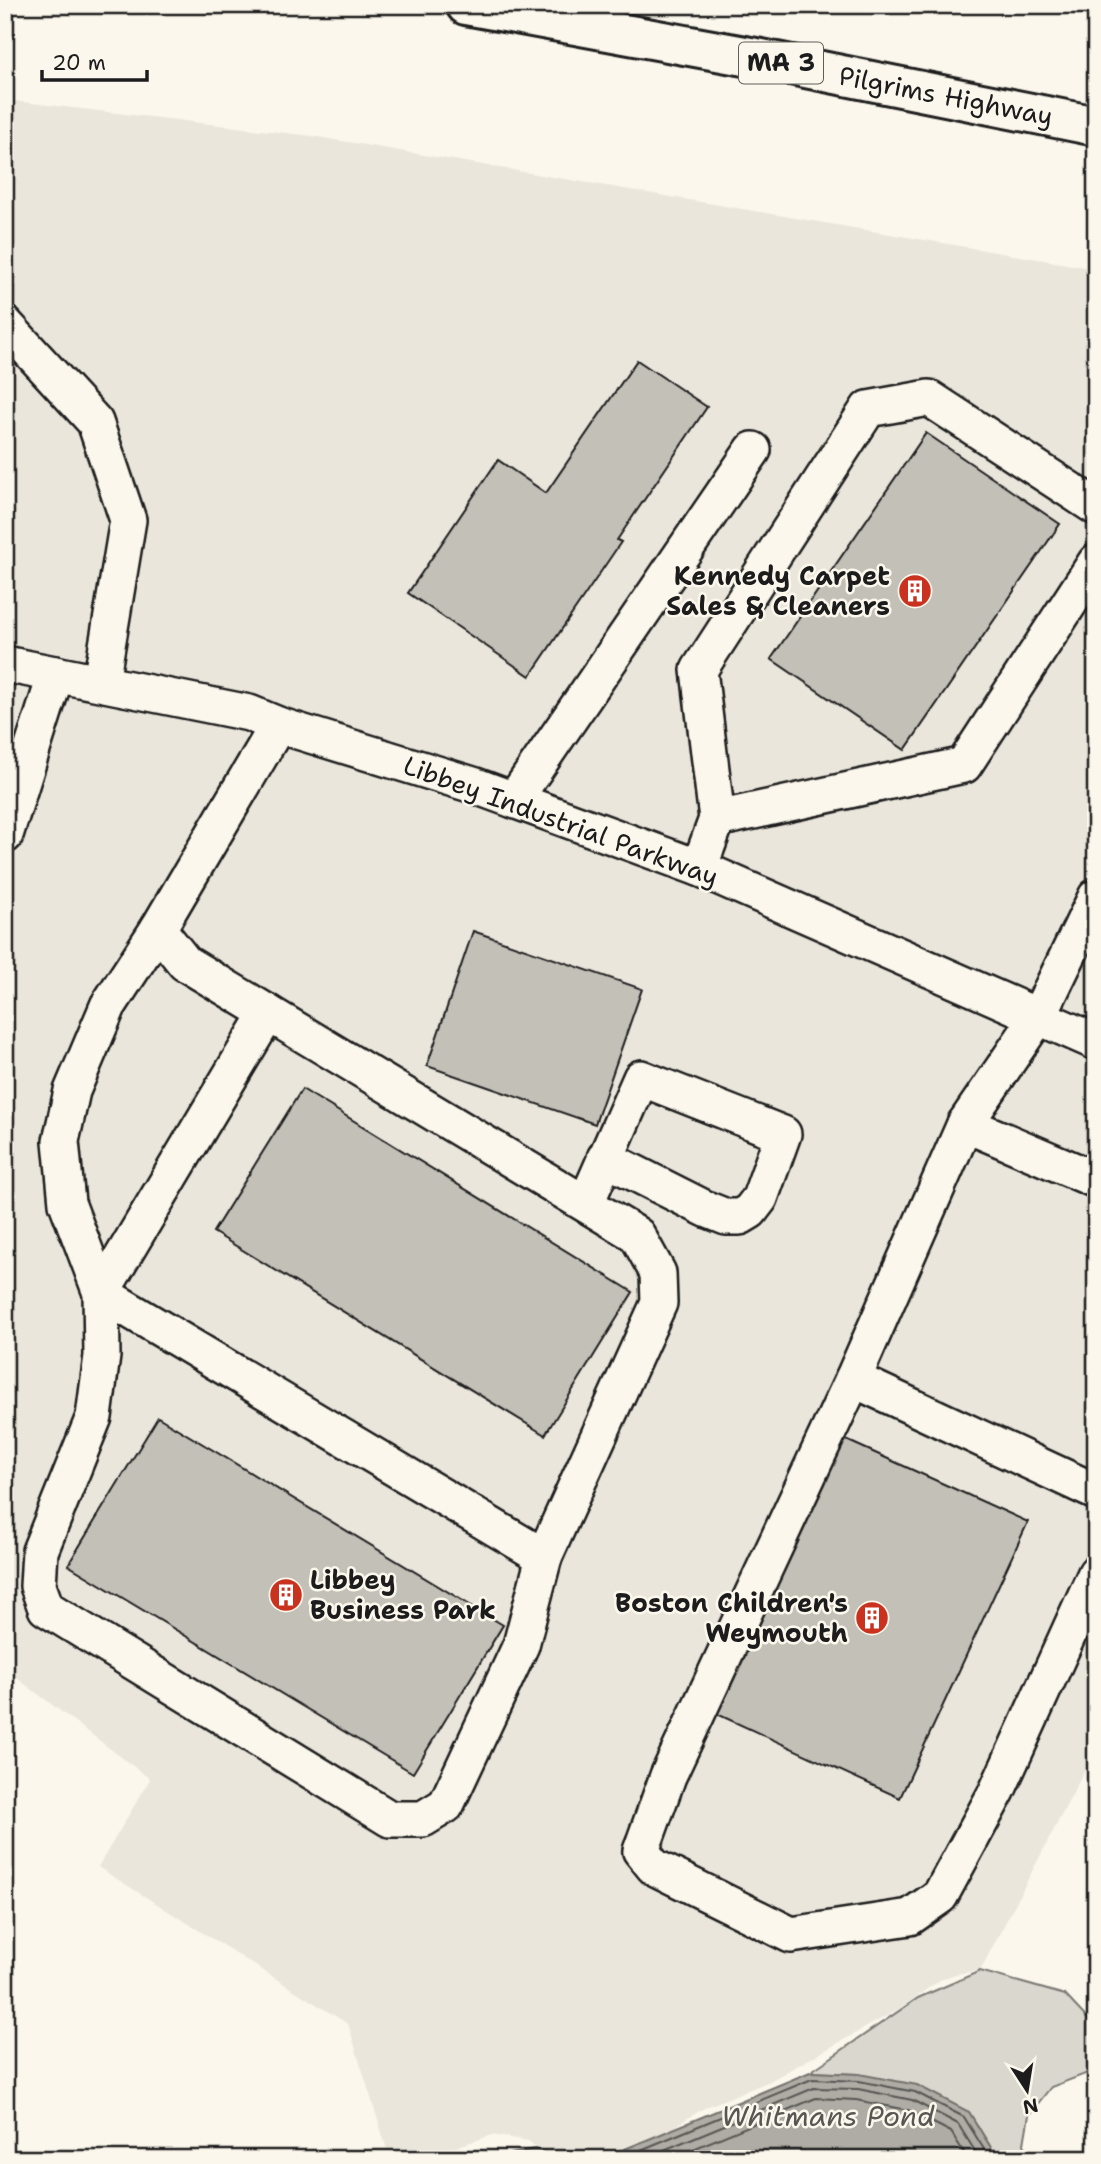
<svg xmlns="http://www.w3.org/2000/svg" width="1101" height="2164" viewBox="0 0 1101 2164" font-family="'Shantell Sans',sans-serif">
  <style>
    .built { fill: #eae6dc }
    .green { fill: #dad7ce; stroke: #7b7a75; stroke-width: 2 }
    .water { fill: #afaca5; stroke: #74726e; stroke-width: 2 }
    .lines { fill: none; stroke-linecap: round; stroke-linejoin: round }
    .shore { stroke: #575653; stroke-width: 2 }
    .building { fill: #c3c0b8; stroke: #1c1c1c; stroke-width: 2 }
    .minor-casing { stroke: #1c1c1c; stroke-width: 40 }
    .highway-casing { stroke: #1c1c1c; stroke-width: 44 }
    .minor { stroke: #fbf7ec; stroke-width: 35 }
    .highway { stroke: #fbf7ec; stroke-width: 38 }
    .labels { text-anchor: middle; stroke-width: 5; stroke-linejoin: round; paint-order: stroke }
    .shield { fill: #fbf7ec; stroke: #5f5e5a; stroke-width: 2 }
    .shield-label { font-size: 24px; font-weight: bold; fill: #1c1c1c }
    .street-label { font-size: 26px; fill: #1c1c1c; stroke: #fbf7ec }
    .poi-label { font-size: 26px; font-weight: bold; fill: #1c1c1c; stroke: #fbf7ec; text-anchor: end }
    .water-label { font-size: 28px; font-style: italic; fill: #575653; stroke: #fbf7ec }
  </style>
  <rect width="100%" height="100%" fill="#fbf7ec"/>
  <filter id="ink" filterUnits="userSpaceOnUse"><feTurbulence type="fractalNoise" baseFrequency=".0143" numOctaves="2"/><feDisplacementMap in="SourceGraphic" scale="14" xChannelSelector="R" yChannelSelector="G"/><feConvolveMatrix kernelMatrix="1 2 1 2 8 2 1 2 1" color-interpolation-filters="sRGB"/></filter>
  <g filter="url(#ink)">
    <path class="built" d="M 5,100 L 312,136 L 1096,269 L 1096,1749 L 980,1971 L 955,1974 L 940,1980 L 899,2009 L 770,2081 L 706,2107 L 683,2121 L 635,2159 L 548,2159 L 529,2141 L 492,2135 L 419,2159 L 390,2159 L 348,2024 L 98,1867 L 150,1779 L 5,1669 Z"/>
    <path class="green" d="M 980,1971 L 1065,1995 L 1096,2028 L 1096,2061 L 1088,2073 L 1051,2087 L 1029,2115 L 1024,2144 L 1029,2159 L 998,2159 L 969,2112 L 859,2074 L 810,2072 L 918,1998 Z"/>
    <g class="water">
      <path d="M 810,2072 L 859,2074 L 917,2085 L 969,2112 L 998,2159 L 601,2159 Z"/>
      <path d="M 534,2149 L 569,2159 L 487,2159 Z"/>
    </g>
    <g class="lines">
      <g class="shore">
        <path d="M 619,2159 L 812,2079 L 859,2081 L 915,2092 L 964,2117 L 990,2159"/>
        <path d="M 642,2159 L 814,2088 L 858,2089 L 912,2100 L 958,2124 L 980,2159"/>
        <path d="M 669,2159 L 816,2098 L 856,2100 L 908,2110 L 951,2132 L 968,2159"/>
      </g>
    </g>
    <g class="building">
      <path d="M 637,360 L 707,407 L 617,540 L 621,542 L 530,676 L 408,593 L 498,460 L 546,493 Z"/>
      <path d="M 926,433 L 1060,524 L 905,750 L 771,659 Z"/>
      <path d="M 473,931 L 642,989 L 595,1124 L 427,1066 Z"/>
      <path d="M 302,1089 L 633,1292 L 545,1435 L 213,1232 Z"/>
      <path d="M 158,1417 L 503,1625 L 413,1773 L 68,1565 Z"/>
      <path d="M 844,1439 L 1028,1522 L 900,1798 L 717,1714 Z"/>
    </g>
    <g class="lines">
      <g class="minor-casing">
        <g id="minor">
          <path d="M 5,324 L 95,422 L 128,520 L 101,682"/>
          <path d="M 5,664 L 249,713 L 278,725 L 473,785 L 699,868 L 1096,1042"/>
          <path d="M 514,800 L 753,450"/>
          <path d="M 717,819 L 964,765 L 1096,562"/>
          <path d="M 5,835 L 56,674"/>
          <path d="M 699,868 L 717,819 L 699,670 L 868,409 L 929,398 L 1096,507"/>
          <path d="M 1096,897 L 1038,1017 L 965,1124 L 1096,1180"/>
          <path d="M 158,929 L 185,963 L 637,1235 L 658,1273 L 659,1303 L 544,1557"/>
          <path d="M 965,1124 L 853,1379 L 668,1776 L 641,1851 L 654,1867 L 791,1935 L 910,1917 L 940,1896 L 997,1791 L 1096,1573"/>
          <path d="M 586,1203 L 641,1078 L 783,1134 L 760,1198 L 750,1211 L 740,1217 L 726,1217 L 706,1209 L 605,1158"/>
          <path d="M 101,1293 L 544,1557 L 521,1645 L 446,1805 L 423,1819 L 390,1819 L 46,1608 L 38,1586 L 40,1551 L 94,1417 L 102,1356 L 101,1293 L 67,1203 L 61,1141 L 72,1091 L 108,1006 L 158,929 L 278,725"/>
          <path d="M 101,1293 L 268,1013"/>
          <path d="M 853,1379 L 1096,1492"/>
        </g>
      </g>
      <g class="highway-casing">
        <path id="highway" d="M 466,5 L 761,59 L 1096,126"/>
      </g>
      <use href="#minor" class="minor"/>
      <use href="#highway" class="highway"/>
    </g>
  </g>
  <defs>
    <g id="building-disc" transform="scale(1.75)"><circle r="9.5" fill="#c8321e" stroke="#fbf7ec"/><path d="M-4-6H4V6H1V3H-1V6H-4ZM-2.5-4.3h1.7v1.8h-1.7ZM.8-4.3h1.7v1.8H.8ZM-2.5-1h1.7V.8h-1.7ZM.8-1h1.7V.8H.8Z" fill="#fff"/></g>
  </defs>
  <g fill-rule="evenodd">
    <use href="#building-disc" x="915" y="591"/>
    <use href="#building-disc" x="286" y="1595"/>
    <use href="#building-disc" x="872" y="1618"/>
  </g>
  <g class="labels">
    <rect class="shield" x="739" y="42.5" width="84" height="41" rx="5"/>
    <g class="shield-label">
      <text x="781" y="71">MA 3</text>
    </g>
    <g class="street-label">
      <text transform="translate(946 96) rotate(11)" y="9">Pilgrims Highway</text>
      <text transform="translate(561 821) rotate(20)" y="9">Libbey Industrial Parkway</text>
    </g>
    <g class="poi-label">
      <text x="890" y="585">Kennedy Carpet<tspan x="890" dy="30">Sales &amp; Cleaners</tspan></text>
      <text x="310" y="1589" text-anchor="start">Libbey<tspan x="310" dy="30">Business Park</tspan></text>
      <text x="848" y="1612">Boston Children's<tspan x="848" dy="30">Weymouth</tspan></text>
    </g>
    <g class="water-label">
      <text x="828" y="2126">Whitmans Pond</text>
    </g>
  </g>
  <rect width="1101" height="2164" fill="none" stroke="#fbf7ec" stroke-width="28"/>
  <rect x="14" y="14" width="1073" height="2136" fill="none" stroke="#1c1c1c" stroke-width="2.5" filter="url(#ink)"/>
  <g transform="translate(1027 2090) rotate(168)" stroke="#fbf7ec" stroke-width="5" paint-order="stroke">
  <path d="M0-5L12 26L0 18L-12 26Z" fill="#1c1c1c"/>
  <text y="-10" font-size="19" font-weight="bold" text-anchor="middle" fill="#1c1c1c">N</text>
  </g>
  <path d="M42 70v10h105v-10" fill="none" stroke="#1c1c1c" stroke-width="3.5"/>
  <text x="52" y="70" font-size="21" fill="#1c1c1c" stroke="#fbf7ec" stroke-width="5" paint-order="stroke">20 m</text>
</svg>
